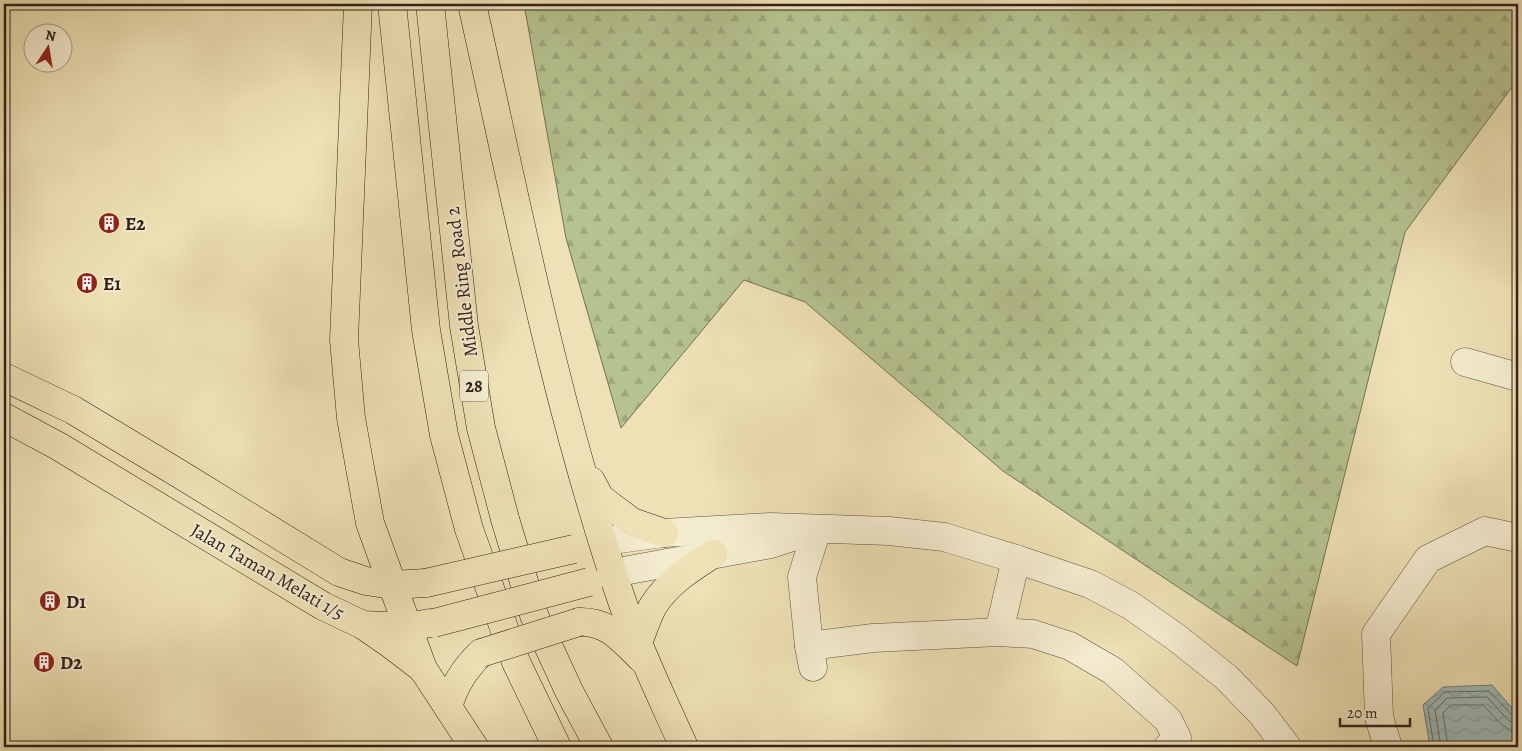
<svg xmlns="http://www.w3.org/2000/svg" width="1522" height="751" viewBox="0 0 1522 751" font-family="Alegreya,serif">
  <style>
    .forest { fill: url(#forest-firs); stroke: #737256 }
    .water { fill: url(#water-waves); stroke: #727d7a }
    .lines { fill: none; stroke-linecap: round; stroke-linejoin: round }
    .shore { stroke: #686e6a; stroke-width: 1 }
    .minor-casing { stroke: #605142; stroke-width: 29 }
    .major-casing { stroke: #31211b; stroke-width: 29 }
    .highway-casing { stroke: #31211b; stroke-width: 29 }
    .minor { stroke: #f4eccf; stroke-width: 28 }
    .major { stroke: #eee1b5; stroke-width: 28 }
    .highway { stroke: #eee1b5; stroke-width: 28 }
    .major-bridge-casing { stroke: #31211b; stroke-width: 29; stroke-linecap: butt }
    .highway-bridge-casing { stroke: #31211b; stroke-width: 29; stroke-linecap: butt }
    .major-bridge { stroke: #eee1b5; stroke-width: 28 }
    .highway-bridge { stroke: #eee1b5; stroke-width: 28 }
    .labels { text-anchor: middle; stroke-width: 4; stroke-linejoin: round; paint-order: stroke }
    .shield { fill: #f4eccf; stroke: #6c5e51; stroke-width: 1 }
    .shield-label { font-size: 18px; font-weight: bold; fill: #31211b }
    .poi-label { font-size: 19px; font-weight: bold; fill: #31211b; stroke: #f4eccf; text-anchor: start }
    .street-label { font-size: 19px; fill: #31211b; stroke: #f4eccf }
  </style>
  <defs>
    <pattern id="forest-firs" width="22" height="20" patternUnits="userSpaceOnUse" patternTransform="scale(1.25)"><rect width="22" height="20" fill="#b5c390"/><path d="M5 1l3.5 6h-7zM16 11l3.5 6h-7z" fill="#9ca77c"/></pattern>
    <pattern id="water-waves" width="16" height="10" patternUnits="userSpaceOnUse" patternTransform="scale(1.25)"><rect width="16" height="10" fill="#9ebbb9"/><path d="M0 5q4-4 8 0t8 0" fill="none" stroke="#89a09e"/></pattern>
  </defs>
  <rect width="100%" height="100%" fill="#eee1b5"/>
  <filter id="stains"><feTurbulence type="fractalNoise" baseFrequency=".004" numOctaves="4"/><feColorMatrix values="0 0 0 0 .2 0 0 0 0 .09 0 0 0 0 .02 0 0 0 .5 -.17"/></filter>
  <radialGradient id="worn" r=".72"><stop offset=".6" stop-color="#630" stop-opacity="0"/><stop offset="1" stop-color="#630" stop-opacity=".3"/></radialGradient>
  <path class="forest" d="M 524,4 L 1518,4 L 1518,79 L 1405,232 L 1297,666 L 1003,471 L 805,302 L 744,280 L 621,428 L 566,238 Z"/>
  <path class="water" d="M 1492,685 L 1518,715 L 1518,747 L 1430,747 L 1423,705 L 1443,687 Z"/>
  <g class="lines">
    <g class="shore">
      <path d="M 1434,747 L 1428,708 L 1445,692 L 1489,691 L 1513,716 L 1518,718"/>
      <path d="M 1441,747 L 1435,710 L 1447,698 L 1487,697 L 1509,721 L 1518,724"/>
      <path d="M 1448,747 L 1443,713 L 1451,705 L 1483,705 C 1494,715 1502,731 1518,731"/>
    </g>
    <g class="minor-casing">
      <g id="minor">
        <path d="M 1465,362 L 1518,377"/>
        <path d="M 604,541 L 664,533 L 770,527 L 889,531 L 944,537 L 1016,559 L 1090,584 L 1130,605 L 1177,638 L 1226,677 L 1262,714 L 1287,747"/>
        <path d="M 614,574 L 629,570 L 771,544 L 792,537"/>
        <path d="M 999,632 L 1016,559"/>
        <path d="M 809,646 L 873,638 L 999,632 L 1033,634 L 1070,646 L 1113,671 L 1168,720 L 1177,738 L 1168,747"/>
        <path d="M 813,667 L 809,646 L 802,577 L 817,529"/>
        <path d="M 1388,747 L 1379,717 L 1376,634 L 1428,559 L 1485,531 L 1518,538"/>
      </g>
    </g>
    <g class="major-casing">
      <g id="major">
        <path d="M 4,377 L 73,410 L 178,473 L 339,572 L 366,581 L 392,585 L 426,583"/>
        <path d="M 4,417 L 58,446 L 323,606 L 363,625 L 408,627 L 430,623"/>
        <path d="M 363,625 L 389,643 L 423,669"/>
      </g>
    </g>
    <g class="highway-casing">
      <g id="highway">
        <path d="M 358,4 L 344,340 L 351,418 L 370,523 L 423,669 L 474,747"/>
        <path d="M 392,4 L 426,330 L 444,435 L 469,529 L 516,662 L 557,747"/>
        <path d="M 430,4 L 464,326 L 481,428 L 505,519 L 534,615 L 569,691 L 599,747"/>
        <path d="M 472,4 C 517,205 556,409 623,604 C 640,653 663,700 684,747"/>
        <path d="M 591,481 L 600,498 L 632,522 L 664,533"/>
        <path d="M 579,622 C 609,621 622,640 642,659"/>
        <path d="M 638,642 C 643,631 647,617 653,606 C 668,582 690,569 713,554"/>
        <path d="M 448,707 C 454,685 464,669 481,653"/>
      </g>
    </g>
    <use href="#minor" class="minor"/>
    <use href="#major" class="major"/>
    <use href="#highway" class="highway"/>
    <g class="major-bridge-casing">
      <g id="major-bridge">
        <path d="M 426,583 L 574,549"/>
        <path d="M 434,623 L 589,582"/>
      </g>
    </g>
    <g class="highway-bridge-casing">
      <path id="highway-bridge" d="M 481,653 L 579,622"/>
    </g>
    <use href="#major-bridge" class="major-bridge"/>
    <use href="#highway-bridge" class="highway-bridge"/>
  </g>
  <defs>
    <g id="building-disc" transform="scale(1.125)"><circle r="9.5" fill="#8f2418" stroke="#f4eccf"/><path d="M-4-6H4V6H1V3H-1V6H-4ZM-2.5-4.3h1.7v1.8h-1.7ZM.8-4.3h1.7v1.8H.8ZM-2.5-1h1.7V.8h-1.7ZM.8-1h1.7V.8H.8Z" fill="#fff"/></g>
  </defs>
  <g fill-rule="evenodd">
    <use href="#building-disc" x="109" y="223"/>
    <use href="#building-disc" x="87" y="283"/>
    <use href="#building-disc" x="50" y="601"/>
    <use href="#building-disc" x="44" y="662"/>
  </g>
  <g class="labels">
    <rect class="shield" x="460" y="370.5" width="28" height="31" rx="4"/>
    <g class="shield-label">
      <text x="474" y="392">28</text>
    </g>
    <g class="poi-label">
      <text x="125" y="230">E2</text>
      <text x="103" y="290">E1</text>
      <text x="66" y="608">D1</text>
      <text x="60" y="669">D2</text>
    </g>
    <g class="street-label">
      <text transform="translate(461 282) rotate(-97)" y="7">Middle Ring Road 2</text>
      <text transform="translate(268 571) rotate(30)" y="7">Jalan Taman Melati 1/5</text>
    </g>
  </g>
  <rect width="1522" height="751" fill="none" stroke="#eee1b5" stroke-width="20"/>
  <rect x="5" y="5" width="1512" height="741" fill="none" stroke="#31211b" stroke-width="2.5"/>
  <rect x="10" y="10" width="1502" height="731" fill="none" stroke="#31211b"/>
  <g transform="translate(48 48) rotate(12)"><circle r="24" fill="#f4eccf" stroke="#a69b87"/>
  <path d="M0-4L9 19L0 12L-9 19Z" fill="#8f2418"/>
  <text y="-8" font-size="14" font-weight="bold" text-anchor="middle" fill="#31211b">N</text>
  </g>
  <path d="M1340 718v8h70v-8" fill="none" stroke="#31211b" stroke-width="2.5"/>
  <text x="1347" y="718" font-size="15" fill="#31211b" stroke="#f4eccf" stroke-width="4" paint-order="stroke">20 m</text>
  <rect width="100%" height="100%" filter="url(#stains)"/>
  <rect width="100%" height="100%" fill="url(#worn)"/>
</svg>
